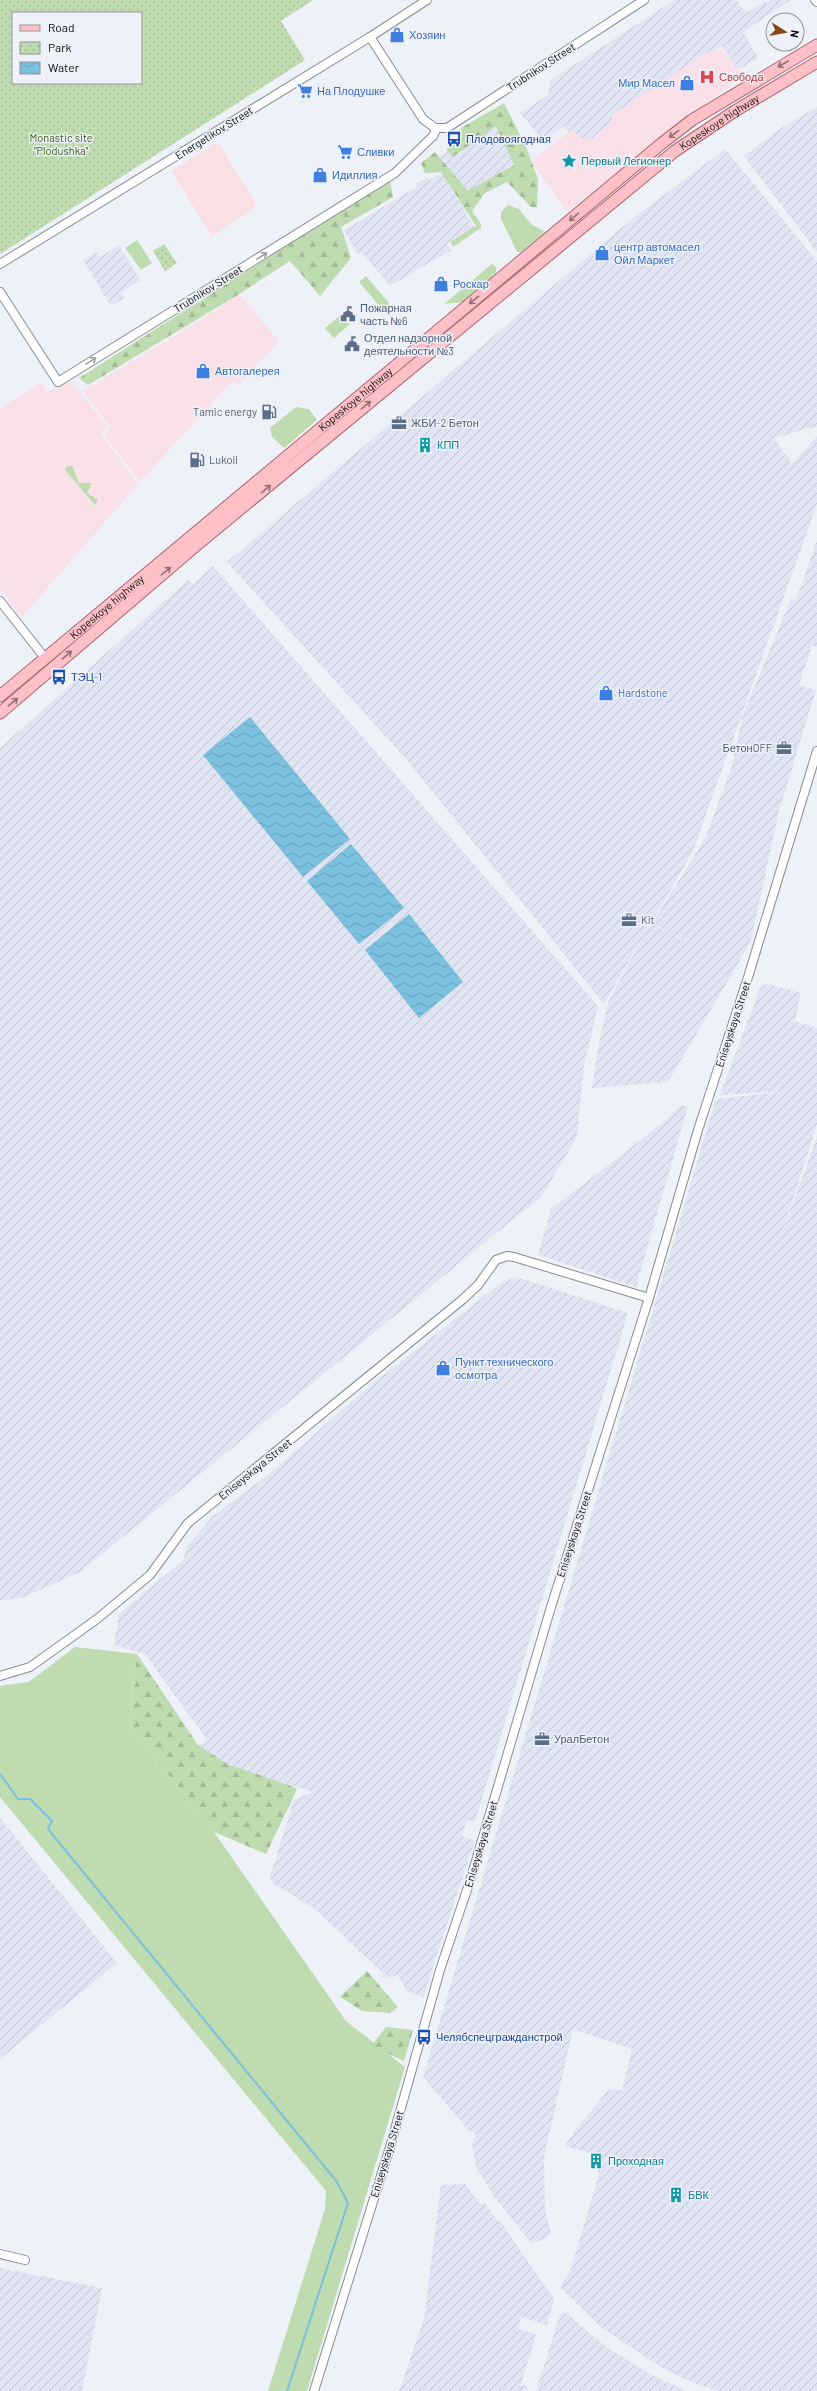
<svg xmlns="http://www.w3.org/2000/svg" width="817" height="2391" viewBox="0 0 817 2391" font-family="Barlow,sans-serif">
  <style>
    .commercial { fill: #f9e0e9 }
    .industrial { fill: url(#industrial-furrows) }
    .medical { fill: #fae0e5 }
    .grass { fill: #bedcaf }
    .forest { fill: url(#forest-firs) }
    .park { fill: url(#park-dots); fill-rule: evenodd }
    .water { fill: url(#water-waves) }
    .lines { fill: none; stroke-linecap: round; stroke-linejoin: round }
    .stream { stroke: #7bc0de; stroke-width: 2 }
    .minor-casing { stroke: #8a8c91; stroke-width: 10 }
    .major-casing { stroke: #a8666f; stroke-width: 13 }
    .minor { stroke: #fff; stroke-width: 8 }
    .major { stroke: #fdc0c7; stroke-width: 11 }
    .oneway { stroke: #917075 }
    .oneway2 { stroke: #9e9f9f }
    .labels { text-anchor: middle; stroke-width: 3; stroke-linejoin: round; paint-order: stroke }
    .shop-label { font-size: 11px; fill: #366cbe; stroke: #eff1f8; text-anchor: start }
    .street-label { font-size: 11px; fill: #0d0e10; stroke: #eff1f8 }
    .health-label { font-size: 11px; fill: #be3a42; stroke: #eff1f8; text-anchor: start }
    .park-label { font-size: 11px; fill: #305a0f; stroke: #eff1f8 }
    .transit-label { font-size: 11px; fill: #164399; stroke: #eff1f8; text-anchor: start }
    .culture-label { font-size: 11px; fill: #0d838f; stroke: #eff1f8; text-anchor: start }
    .service-label { font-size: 11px; fill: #4e5e75; stroke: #eff1f8; text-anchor: start }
  </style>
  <defs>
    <pattern id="industrial-furrows" width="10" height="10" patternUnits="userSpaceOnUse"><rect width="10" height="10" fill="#e1e5f3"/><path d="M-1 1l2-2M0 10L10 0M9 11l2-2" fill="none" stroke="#c0c3cf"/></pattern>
    <pattern id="forest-firs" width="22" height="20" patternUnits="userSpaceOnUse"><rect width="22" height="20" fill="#bedcaf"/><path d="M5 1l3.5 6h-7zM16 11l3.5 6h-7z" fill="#a2bc96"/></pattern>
    <pattern id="park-dots" width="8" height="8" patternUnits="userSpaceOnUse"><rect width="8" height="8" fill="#bedcaf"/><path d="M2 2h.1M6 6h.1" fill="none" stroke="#a2bc96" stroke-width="1.8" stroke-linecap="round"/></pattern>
    <pattern id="water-waves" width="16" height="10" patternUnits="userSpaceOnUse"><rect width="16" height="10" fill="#7bc0de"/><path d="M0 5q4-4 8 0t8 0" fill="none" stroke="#69a4bd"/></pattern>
  </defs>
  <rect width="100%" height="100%" fill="#eff1f8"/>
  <g class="commercial">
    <path d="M 722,48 L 743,77 L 673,127 L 567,212 L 531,161 L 569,132 L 612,115 L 708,52 L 714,52 Z"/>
    <path d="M 239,294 L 279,341 L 239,385 L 232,381 L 140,482 L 104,435 L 111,428 L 83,391 L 191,326 Z"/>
    <path d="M 71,381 L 107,426 L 101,434 L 138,484 L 21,618 L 0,589 L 0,408 L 42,383 L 47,392 Z"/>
  </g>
  <g class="industrial">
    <path d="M 674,0 L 736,0 L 746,13 L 765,1 L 767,3 L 771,0 L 791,0 L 743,32 L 758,58 L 738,70 L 722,46 L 714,52 L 708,52 L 612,115 L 612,122 L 591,139 L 580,138 L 574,131 L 569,132 L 564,126 L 543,140 L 520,113 L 548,95 L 551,80 Z"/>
    <path d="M 817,107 L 817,252 L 744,156 L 783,127 Z"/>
    <path d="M 495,121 L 518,167 L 464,197 L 436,159 Z"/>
    <path d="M 725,149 L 817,261 L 817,426 L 774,438 L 792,464 L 817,436 L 817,504 L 693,851 L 651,923 L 713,958 L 652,923 L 705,839 L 732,766 L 742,717 L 791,599 L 796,600 L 817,540 L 817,647 L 812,645 L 799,685 L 816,690 L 779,811 L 751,940 L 735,969 L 668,1082 L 592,1088 L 597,1052 L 608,1002 L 644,935 L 604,1004 L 406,759 L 227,562 L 632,219 Z"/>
    <path d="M 442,173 L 475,228 L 448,243 L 451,250 L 390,286 L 362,252 L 357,254 L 344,230 L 415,188 L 416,184 L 427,177 L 429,180 Z"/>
    <path d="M 119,245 L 140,280 L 121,292 L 124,298 L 111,306 L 83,260 L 96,252 L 99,257 Z"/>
    <path d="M 213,566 L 598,1006 L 584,1066 L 577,1137 L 542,1196 L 80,1572 L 24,1597 L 0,1601 L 0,748 L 188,580 L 193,584 Z"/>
    <path d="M 768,984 L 801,993 L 795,1021 L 817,1028 L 817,1124 L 782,1233 L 817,1137 L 817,2391 L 719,2391 L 696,2384 L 666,2370 L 601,2327 L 560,2287 L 570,2272 L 599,2174 L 590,2153 L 565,2146 L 576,2129 L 608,2090 L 622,2090 L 632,2049 L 573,2029 L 544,2157 L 545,2210 L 551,2233 L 547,2238 L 532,2244 L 494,2197 L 476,2167 L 472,2145 L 476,2132 L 469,2131 L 423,2077 L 716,1099 L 789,1091 L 720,1095 L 761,986 Z"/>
    <path d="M 680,1106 L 688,1106 L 636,1287 L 538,1255 L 551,1209 L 660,1125 Z"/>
    <path d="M 517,1277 L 628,1313 L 475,1822 L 467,1820 L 462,1836 L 475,1840 L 423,1998 L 406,1990 L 398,1975 L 388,1978 L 314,1908 L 274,1884 L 270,1877 L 294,1800 L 313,1792 L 230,1766 L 198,1746 L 207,1740 L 145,1654 L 114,1645 L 119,1614 L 183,1560 L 187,1546 L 213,1516 L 269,1474 L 366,1389 L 502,1282 Z"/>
    <path d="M 0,1818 L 117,1963 L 0,2059 Z"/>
    <path d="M 465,2184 L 480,2204 L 485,2203 L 497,2221 L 500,2221 L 554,2299 L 547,2325 L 521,2317 L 518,2329 L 536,2335 L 521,2385 L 528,2386 L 527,2391 L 399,2391 L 424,2319 L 441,2185 Z"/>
    <path d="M 0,2268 L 102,2288 L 82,2391 L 0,2391 Z"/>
    <path d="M 565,2312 L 605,2346 L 650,2374 L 686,2391 L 536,2391 L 560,2314 Z"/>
  </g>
  <path class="medical" d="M 218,142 L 257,206 L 212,236 L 171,171 Z"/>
  <g class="grass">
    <path d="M 508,205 L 519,209 L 531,224 L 545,232 L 521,252 L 517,252 L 501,219 L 501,212 Z"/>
    <path d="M 137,240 L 152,263 L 141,270 L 125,248 Z"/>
    <path d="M 492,264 L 496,267 L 496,273 L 462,302 L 444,304 Z"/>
    <path d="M 366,276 L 394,309 L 387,315 L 359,282 Z"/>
    <path d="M 342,314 L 350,324 L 334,338 L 325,328 Z"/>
    <path d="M 296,407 L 309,409 L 317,420 L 284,448 L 272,437 L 270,428 Z"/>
    <path d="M 72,466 L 79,483 L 92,483 L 87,493 L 98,500 L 95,505 L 65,470 L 67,467 Z"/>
    <path d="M 75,1647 L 137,1654 L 129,1725 L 214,1832 L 346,2021 L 405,2067 L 307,2391 L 268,2391 L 325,2209 L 326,2191 L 0,1797 L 0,1686 L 29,1682 Z"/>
  </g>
  <g class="forest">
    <path d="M 504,103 L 526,147 L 538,179 L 537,207 L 531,207 L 507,182 L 485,193 L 472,211 L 481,224 L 481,228 L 453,247 L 450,242 L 476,226 L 441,172 L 425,173 L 421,163 L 435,152 L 468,191 L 514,165 L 496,126 L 453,157 L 446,150 L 461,137 L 461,128 Z"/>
    <path d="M 390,180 L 393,197 L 341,227 L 351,258 L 320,296 L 290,261 L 236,296 L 88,385 L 79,378 Z"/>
    <path d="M 137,1654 L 198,1745 L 229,1765 L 289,1785 L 297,1789 L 266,1854 L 214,1832 L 129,1725 Z"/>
    <path d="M 367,1971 L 398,2007 L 390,2013 L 362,2011 L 340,1997 Z"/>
    <path d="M 386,2027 L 413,2030 L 404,2061 L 371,2046 Z"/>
  </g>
  <g class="park">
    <path d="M 0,0 L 313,0 L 281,21 L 305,60 L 0,254 ZM 13,13 L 141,13 L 141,83 L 13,83 Z"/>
    <path d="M 164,244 L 177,263 L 165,271 L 153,251 Z"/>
  </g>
  <g class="water">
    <path d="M 250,717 L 350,839 L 303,877 L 203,755 Z"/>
    <path d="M 351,844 L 404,908 L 359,944 L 307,881 Z"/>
    <path d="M 409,914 L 463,982 L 419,1018 L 365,950 Z"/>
  </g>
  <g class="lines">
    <path class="stream" d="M 0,1774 L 18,1799 L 30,1799 L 52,1821 L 48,1829 L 337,2182 L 348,2203 L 287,2391"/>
    <g class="minor-casing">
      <g id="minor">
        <path d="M 815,0 L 817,2"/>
        <path d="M 370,37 L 423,119 L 435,128 L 447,128 L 644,0"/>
        <path d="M 0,264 L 370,37 L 427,0"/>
        <path d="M 0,292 L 58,382 L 395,173 L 433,136 L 437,128"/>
        <path d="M 0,601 L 45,658"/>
        <path d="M 0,1676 L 30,1667 L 97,1619 L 150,1575 L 188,1523 L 462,1300 L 478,1285 L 496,1260 L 507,1256 L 514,1257 L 649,1298"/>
        <path d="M 0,2254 L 25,2260"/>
        <path d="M 314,2391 L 390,2147 L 440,1970 L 470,1881 L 551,1607 L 649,1298 L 698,1130 L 749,974 L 817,751"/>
      </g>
    </g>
    <g class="major-casing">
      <g id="major">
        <path id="s1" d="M 0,696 L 661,144 L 692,120 L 817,45"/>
        <path id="s2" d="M 0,713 L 199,543 L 675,151 L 735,111 L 817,62"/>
      </g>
    </g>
    <use href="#minor" class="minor"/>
    <use href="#major" class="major"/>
  </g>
  <defs><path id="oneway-shaft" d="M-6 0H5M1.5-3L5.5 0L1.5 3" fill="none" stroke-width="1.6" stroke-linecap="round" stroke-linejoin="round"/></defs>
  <g class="oneway">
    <use href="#oneway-shaft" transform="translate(783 64) rotate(150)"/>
    <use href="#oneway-shaft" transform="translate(674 134) rotate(143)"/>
    <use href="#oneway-shaft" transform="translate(574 217) rotate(140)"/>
    <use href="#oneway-shaft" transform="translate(474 300) rotate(141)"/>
    <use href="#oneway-shaft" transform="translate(366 405) rotate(-40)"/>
    <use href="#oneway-shaft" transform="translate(266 489) rotate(-39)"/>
    <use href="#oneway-shaft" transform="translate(166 571) rotate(-40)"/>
    <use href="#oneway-shaft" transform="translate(67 655) rotate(-41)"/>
    <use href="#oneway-shaft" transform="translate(13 702) rotate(-40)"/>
  </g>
  <g class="oneway2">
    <use href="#oneway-shaft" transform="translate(262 256) rotate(-32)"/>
    <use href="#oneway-shaft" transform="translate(91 361) rotate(-32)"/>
  </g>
  <defs>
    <g id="shop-bare" transform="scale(1.2)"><path d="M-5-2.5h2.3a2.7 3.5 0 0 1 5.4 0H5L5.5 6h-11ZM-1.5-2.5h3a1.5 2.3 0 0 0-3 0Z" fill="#3f7fe0" stroke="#eff1f8" stroke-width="2.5" paint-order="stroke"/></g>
    <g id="hospital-bare" transform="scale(1.2)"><path d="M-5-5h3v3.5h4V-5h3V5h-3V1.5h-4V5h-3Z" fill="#e0444e" stroke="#eff1f8" stroke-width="2.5" paint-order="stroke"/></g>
    <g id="supermarket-bare" transform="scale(1.2)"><path d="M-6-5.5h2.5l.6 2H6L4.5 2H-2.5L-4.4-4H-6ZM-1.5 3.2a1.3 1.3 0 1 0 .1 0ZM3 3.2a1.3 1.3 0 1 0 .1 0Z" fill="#3f7fe0" stroke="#eff1f8" stroke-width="2.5" paint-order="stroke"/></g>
    <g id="bus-bare" transform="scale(1.2)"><path d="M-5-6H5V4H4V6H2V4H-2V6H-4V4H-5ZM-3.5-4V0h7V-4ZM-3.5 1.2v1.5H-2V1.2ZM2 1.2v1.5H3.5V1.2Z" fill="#1a4fb4" stroke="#eff1f8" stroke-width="2.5" paint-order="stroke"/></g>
    <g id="sight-bare" transform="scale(1.2)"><path d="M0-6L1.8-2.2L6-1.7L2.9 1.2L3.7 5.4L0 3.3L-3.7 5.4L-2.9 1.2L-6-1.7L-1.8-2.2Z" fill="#0f9aa8" stroke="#eff1f8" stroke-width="2.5" paint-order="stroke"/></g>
    <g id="civic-bare" transform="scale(1.2)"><path d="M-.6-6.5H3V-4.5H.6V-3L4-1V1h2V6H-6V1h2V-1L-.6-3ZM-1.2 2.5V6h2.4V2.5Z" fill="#5c6f8a" stroke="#eff1f8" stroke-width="2.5" paint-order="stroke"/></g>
    <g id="fuel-bare" transform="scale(1.2)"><path d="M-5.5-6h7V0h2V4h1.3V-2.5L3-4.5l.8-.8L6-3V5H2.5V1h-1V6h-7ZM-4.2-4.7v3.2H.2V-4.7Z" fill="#5c6f8a" stroke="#eff1f8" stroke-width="2.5" paint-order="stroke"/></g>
    <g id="office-bare" transform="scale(1.2)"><path d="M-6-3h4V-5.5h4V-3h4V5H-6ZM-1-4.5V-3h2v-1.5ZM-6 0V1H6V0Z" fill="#5c6f8a" stroke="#eff1f8" stroke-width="2.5" paint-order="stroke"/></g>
    <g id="building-bare" transform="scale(1.2)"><path d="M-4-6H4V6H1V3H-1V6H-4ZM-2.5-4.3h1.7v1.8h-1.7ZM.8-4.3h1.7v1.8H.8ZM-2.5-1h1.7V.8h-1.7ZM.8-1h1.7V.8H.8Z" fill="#0f9aa8" stroke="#eff1f8" stroke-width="2.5" paint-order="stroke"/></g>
  </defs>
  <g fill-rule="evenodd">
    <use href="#shop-bare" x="397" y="35"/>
    <use href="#hospital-bare" x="707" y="77"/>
    <use href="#shop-bare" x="687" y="83"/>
    <use href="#supermarket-bare" x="305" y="91"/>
    <use href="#bus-bare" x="454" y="139"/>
    <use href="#supermarket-bare" x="345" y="152"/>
    <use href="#sight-bare" x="569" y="161"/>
    <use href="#shop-bare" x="320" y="175"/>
    <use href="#shop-bare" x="602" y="253"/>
    <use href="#shop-bare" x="441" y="284"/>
    <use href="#civic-bare" x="348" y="314"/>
    <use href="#civic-bare" x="352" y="344"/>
    <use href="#shop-bare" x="203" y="371"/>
    <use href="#fuel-bare" x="269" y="412"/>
    <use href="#office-bare" x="399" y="423"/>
    <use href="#building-bare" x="425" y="445"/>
    <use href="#fuel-bare" x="197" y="460"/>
    <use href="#bus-bare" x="59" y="677"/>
    <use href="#shop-bare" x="606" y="693"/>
    <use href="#office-bare" x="784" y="748"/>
    <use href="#office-bare" x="629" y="920"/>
    <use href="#shop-bare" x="443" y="1368"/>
    <use href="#office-bare" x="542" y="1739"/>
    <use href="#bus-bare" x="424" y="2037"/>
    <use href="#building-bare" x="596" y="2161"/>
    <use href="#building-bare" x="676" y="2195"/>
  </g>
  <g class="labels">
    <g class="shop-label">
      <text x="409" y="39">Хозяин</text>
      <text x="675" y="87" text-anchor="end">Мир Масел</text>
      <text x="317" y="95">На Плодушке</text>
      <text x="357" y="156">Сливки</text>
      <text x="332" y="179">Идиллия</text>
      <text x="614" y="251">центр автомасел<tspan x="614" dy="13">Ойл Маркет</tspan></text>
      <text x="453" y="288">Роскар</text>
      <text x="215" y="375">Автогалерея</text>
      <text x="618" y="697">Hardstone</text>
      <text x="455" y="1366">Пункт технического<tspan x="455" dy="13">осмотра</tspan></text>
    </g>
    <g class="street-label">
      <text transform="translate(541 67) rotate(-33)" y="4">Trubnikov Street</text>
      <text dy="4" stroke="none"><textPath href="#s2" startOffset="931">Kopeskoye highway</textPath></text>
      <text transform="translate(214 133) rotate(-32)" y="4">Energetikov Street</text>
      <text transform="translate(208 289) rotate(-32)" y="4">Trubnikov Street</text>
      <text dy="4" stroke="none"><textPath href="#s1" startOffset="463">Kopeskoye highway</textPath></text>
      <text dy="4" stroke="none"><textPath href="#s1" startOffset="139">Kopeskoye highway</textPath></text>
      <text transform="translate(733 1024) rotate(-72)" y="4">Eniseyskaya Street</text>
      <text transform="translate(255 1469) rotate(-39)" y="4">Eniseyskaya Street</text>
      <text transform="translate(574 1534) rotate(-72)" y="4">Eniseyskaya Street</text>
      <text transform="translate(481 1844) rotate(-73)" y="4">Eniseyskaya Street</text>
      <text transform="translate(387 2154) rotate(-73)" y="4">Eniseyskaya Street</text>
    </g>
    <g class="health-label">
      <text x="719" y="81">Свобода</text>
    </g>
    <g class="park-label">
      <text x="61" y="142">Monastic site<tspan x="61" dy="13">"Plodushka"</tspan></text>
    </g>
    <g class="transit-label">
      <text x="466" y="143">Плодовоягодная</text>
      <text x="71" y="681">ТЭЦ-1</text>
      <text x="436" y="2041">Челябспецгражданстрой</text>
    </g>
    <g class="culture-label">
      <text x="581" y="165">Первый Легионер</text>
      <text x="437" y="449">КПП</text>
      <text x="608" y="2165">Проходная</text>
      <text x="688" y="2199">БВК</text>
    </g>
    <g class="service-label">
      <text x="360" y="312">Пожарная<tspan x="360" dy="13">часть №6</tspan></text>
      <text x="364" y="342">Отдел надзорной<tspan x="364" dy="13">деятельности №3</tspan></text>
      <text x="257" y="416" text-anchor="end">Tamic energy</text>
      <text x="411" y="427">ЖБИ-2 Бетон</text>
      <text x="209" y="464">Lukoil</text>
      <text x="772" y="752" text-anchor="end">БетонOFF</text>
      <text x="641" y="924">Kit</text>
      <text x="554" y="1743">УралБетон</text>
    </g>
  </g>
  <rect x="12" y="12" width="130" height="72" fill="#eff1f8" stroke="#95969b"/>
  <rect x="20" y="25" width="20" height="6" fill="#fdc0c7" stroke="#95969b"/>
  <text x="48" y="32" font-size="12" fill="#0d0e10">Road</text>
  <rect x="20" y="42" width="20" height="12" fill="url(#park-dots)" stroke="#95969b"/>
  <text x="48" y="52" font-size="12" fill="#0d0e10">Park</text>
  <rect x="20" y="62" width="20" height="12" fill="url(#water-waves)" stroke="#95969b"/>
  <text x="48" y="72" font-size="12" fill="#0d0e10">Water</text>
  <g transform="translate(785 32) rotate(101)"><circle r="19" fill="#eff1f8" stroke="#95969b"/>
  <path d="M0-3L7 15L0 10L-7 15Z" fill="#874710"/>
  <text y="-6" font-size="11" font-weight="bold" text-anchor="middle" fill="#0d0e10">N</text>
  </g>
</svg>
